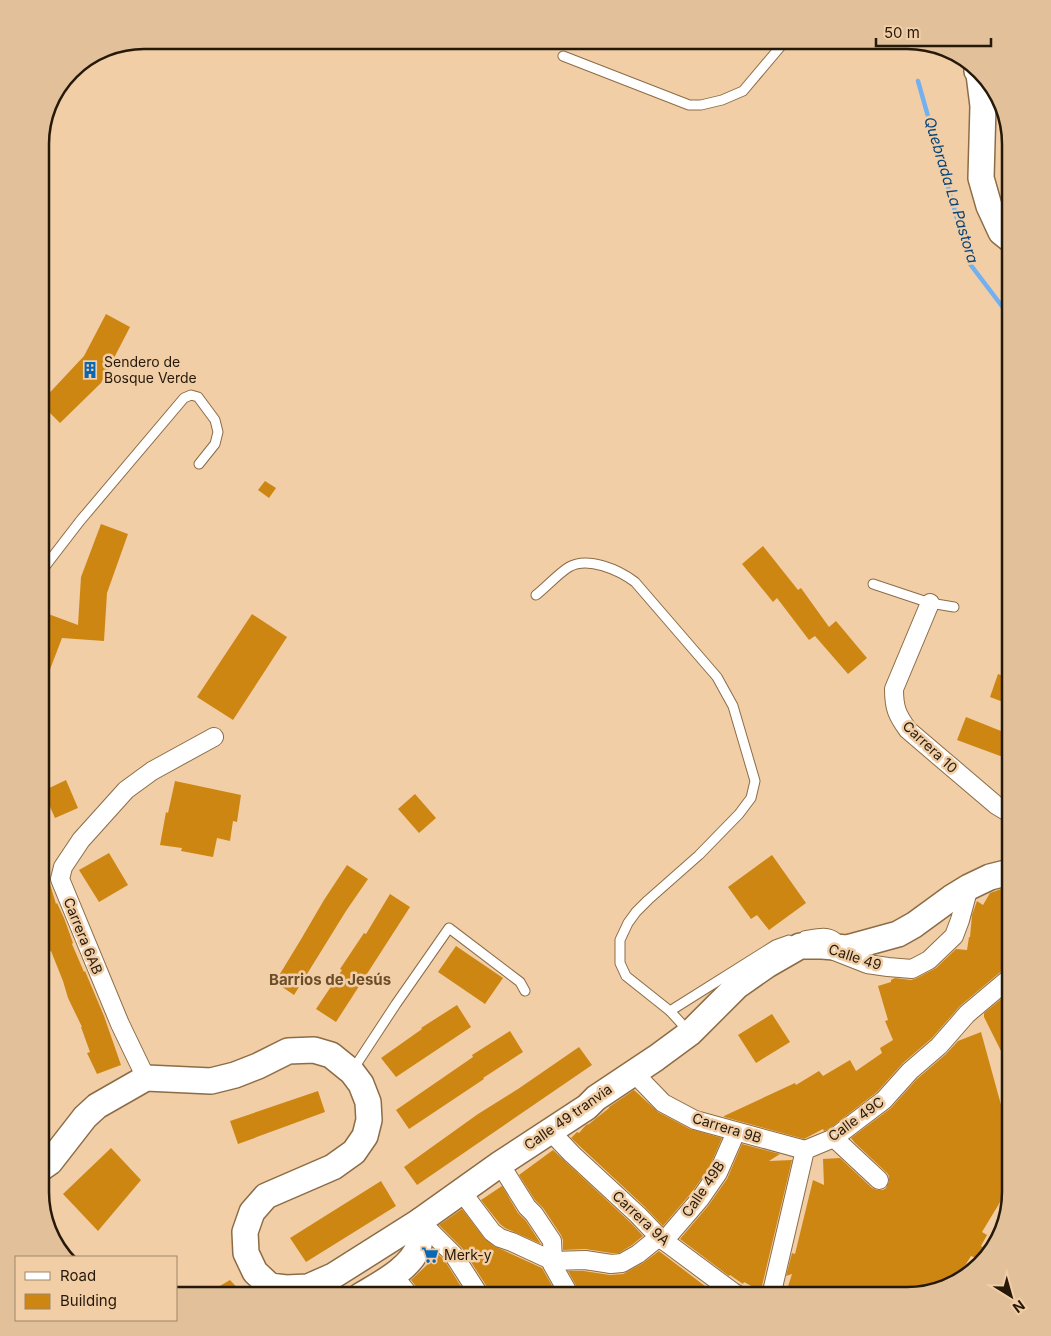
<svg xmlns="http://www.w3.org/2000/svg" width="1051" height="1336" viewBox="0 0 1051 1336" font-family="Inter,sans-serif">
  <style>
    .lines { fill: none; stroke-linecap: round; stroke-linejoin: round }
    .stream { stroke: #73b0f1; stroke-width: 4.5 }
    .building { fill: #ce8612 }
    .lane-casing { stroke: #8c6c46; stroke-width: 11 }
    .street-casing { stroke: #8c6c46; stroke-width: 20 }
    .secondary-casing { stroke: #8c6c46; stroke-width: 28 }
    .lane { stroke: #fff; stroke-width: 9 }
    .street { stroke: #fff; stroke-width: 18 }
    .secondary { stroke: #fff; stroke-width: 25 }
    .labels { text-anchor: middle; stroke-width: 5; stroke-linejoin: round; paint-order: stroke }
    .poi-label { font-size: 14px; fill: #26190a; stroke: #f1cea6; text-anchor: start }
    .street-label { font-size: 14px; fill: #26190a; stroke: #f1cea6 }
    .water-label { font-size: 15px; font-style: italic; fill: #084376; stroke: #f1cea6 }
    .neighbourhood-label { font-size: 15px; font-weight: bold; fill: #6b4d28; stroke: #f1cea6 }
    .rim { fill: none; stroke: #26190a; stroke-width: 2.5 }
  </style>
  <rect width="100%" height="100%" fill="#f1cea6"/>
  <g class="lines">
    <path class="stream" d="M 918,81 L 970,264 L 1011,318"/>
  </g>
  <g class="building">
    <path d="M 106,314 L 130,327 L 101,383 L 60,423 L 40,403 L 84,356 Z"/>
    <path d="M 265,481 L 276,488 L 269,498 L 258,490 Z"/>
    <path d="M 101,524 L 128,534 L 107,593 L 104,641 L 62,638 L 41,693 L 40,693 L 40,619 L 43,612 L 78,625 L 81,577 Z"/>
    <path d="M 763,546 L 798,590 L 801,588 L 829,627 L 836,621 L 867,658 L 848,674 L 815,636 L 809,640 L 777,598 L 773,602 L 742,564 Z"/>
    <path d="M 252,614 L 287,637 L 233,720 L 197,697 Z"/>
    <path d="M 998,674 L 1011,679 L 1011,705 L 990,697 Z"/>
    <path d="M 966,717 L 1011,735 L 1011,760 L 957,740 Z"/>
    <path d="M 66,780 L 78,808 L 55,818 L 43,791 Z"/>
    <path d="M 175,781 L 241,795 L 237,822 L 233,821 L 230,841 L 217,838 L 213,857 L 181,851 L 182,848 L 160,845 L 166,812 L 168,813 Z"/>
    <path d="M 415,794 L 436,818 L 419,833 L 398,809 Z"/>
    <path d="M 109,853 L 128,885 L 99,902 L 79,870 Z"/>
    <path d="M 772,855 L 806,903 L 769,930 L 757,915 L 751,919 L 728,887 Z"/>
    <path d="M 40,861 L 43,861 L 56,904 L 57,903 L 64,918 L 73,943 L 72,944 L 84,972 L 85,971 L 104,1016 L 121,1065 L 97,1074 L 87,1053 L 90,1052 L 81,1027 L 82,1027 L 68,998 L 63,981 L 51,951 L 49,952 L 40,925 Z"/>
    <path d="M 347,865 L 368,879 L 346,911 L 294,995 L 275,982 L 300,941 L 324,900 Z"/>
    <path d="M 1004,888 L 1011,892 L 1011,967 L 1004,969 L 960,1006 L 932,1038 L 903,1063 L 877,1092 L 829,1129 L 824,1131 L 823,1129 L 804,1139 L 724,1117 L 724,1116 L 795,1083 L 796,1085 L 819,1071 L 823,1076 L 850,1060 L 856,1071 L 882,1053 L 880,1048 L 893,1040 L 885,1021 L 888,1020 L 878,986 L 891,982 L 891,980 L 895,978 L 911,980 L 917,978 L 936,968 L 956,949 L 967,950 L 969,937 L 970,937 L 972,915 L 977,901 L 983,905 L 990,893 Z"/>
    <path d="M 390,894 L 410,907 L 336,1022 L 316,1009 L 342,970 L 340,969 L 364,933 L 366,934 Z"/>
    <path d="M 456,946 L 503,978 L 485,1004 L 438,972 Z"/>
    <path d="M 1011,991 L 1011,1071 L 984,1017 L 984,1013 Z"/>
    <path d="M 457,1005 L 471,1027 L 396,1077 L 381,1058 L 422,1029 L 421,1028 Z"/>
    <path d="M 772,1014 L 790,1042 L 756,1063 L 738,1035 Z"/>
    <path d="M 510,1031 L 523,1052 L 483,1078 L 484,1079 L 409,1129 L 396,1110 L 473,1057 L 472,1055 Z"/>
    <path d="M 981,1032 L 1006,1123 L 1011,1120 L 1011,1184 L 982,1232 L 987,1235 L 981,1246 L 983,1247 L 976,1258 L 971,1256 L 955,1282 L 907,1296 L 892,1296 L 875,1289 L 874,1296 L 785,1296 L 792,1274 L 786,1276 L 792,1253 L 795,1254 L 813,1180 L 824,1185 L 823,1159 L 840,1158 L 872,1188 L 877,1190 L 883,1190 L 886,1188 L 889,1182 L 889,1176 L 887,1173 L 855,1143 L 851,1138 L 891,1108 L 917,1079 L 946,1054 L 958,1041 Z"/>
    <path d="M 579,1047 L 592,1065 L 417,1185 L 404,1167 L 478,1114 L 518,1089 Z"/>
    <path d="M 634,1090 L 658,1112 L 690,1129 L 722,1138 L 709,1168 L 692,1192 L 663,1226 L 645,1207 L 571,1138 L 577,1132 L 579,1133 L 586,1125 L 589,1124 L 609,1108 L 609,1107 Z"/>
    <path d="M 318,1091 L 325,1112 L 238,1144 L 230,1121 Z"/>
    <path d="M 742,1144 L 780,1154 L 769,1161 L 792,1160 L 762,1286 L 755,1288 L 744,1282 L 743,1284 L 730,1275 L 729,1276 L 680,1239 L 708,1206 L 727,1179 Z"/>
    <path d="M 111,1148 L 141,1180 L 98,1231 L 63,1194 Z"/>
    <path d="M 553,1150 L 631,1223 L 643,1236 L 632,1245 L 619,1253 L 611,1253 L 585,1249 L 563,1250 L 563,1240 L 561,1235 L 543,1208 L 535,1200 L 519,1175 Z"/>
    <path d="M 381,1181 L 396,1206 L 306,1262 L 290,1238 Z"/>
    <path d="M 502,1186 L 518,1213 L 526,1221 L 541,1244 L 505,1228 L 500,1224 L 481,1200 Z"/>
    <path d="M 462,1209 L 484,1238 L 494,1246 L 542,1268 L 558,1296 L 491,1296 L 489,1290 L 462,1248 L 439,1225 Z"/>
    <path d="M 433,1249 L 445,1261 L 467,1296 L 420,1296 L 418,1289 L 411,1280 L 429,1263 L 427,1261 Z"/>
    <path d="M 659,1251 L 718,1296 L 581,1296 L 579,1291 L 568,1271 L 584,1271 L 610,1275 L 623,1274 L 643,1263 Z"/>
    <path d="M 230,1280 L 245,1296 L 203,1296 Z"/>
  </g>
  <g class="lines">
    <g class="lane-casing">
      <g id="lane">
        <path d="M 563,56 L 689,105 L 701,105 L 722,100 L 743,91 L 786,40"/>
        <path d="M 40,573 L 80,521 L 184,398 L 191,395 L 198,397 L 215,420 L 218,432 L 215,444 L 199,464"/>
        <path d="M 873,584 L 930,603 L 954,607"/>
        <path d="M 536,595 C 545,588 559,573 569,567 C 588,556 619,570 635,582 L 717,677 L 733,706 L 755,781 L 751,798 L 739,814 L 699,855 L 648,900 L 636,912 L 628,923 L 620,940 L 620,963 L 626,976 L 670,1011 L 681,1023 L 683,1027 L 688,1031"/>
        <path d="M 804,936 C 816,934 827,930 837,938"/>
        <path d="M 670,1011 L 775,945 L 789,940"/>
        <path d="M 352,1071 L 396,1004 L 449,928 L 520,982 L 525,991"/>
      </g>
    </g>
    <g class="street-casing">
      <g id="street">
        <path d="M 930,603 L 894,689 C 894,708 897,715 908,730 L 996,805 L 1011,814"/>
        <path d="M 834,951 L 867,964 L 888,967 L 912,969 L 929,960 L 954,936 L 960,920 L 969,887"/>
        <path d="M 634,1073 L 663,1103 L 695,1120 L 805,1150"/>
        <path d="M 146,1078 L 120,1024 L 60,879 L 63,867 L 81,840 L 126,790 L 152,771 L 214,737"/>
        <path d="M 550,1131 L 572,1154 L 638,1215 L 659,1237 L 733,1292 L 740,1296"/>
        <path d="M 834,1138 L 879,1180"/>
        <path d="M 500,1164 L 527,1207 L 534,1214 L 552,1241 L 553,1261 L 552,1264 L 570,1296"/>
        <path d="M 462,1192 L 492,1232 L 500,1238 L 512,1242 L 553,1261 L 585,1260 L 611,1264 L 622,1263 L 638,1254 L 659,1237"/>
        <path d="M 420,1221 L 453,1254 L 480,1296"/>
        <path d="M 664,1241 L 700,1199 L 718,1173 L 736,1132"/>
        <path d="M 393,1275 L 410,1296"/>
        <path d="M 771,1296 L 805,1150 L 834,1138 L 884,1100 L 910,1071 L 939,1046 L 967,1014 L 1011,977"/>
      </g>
    </g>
    <g class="secondary-casing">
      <g id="secondary">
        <path d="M 977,71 L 979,74 L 983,106 L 981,178 L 989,206 L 1001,232 L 1011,240"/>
        <path d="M 40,1169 L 50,1162 L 85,1117 L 97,1106 L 146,1078 L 211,1081 L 235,1075 L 258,1066 L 288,1051 L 314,1050 L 331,1055 L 352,1072 L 361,1084 L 368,1102 L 369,1120 L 365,1136 L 354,1152 L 333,1167 L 266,1196 L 252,1212 L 245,1232 L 246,1253 L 255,1272 L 270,1286 L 286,1288 L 308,1287 L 333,1276 L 420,1221 L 500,1164 L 587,1107 L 596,1098 L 656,1058 L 690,1033 L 737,986 L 767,965 L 800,946 L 822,946 L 847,948 L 898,934 L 914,925 L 951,898 L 969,887 L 990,877 L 1006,873 L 1011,874"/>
        <path d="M 360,1296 C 380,1284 412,1268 419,1245 C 421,1238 420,1228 420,1221"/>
      </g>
    </g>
    <use href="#lane" class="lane"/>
    <use href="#street" class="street"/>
    <use href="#secondary" class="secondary"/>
  </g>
  <defs>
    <g id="building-bare" transform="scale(1.35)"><path d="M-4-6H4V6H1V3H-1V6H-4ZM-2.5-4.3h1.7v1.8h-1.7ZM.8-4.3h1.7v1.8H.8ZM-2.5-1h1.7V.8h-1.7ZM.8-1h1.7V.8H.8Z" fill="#0968b5" stroke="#f1cea6" stroke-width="2.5" paint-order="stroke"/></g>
    <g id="supermarket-bare" transform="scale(1.35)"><path d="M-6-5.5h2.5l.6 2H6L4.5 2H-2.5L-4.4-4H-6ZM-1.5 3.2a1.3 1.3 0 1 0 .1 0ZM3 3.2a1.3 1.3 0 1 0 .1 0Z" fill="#0968b5" stroke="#f1cea6" stroke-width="2.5" paint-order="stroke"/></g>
  </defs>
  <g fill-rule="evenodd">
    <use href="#building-bare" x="90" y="370"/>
    <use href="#supermarket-bare" x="430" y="1255"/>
  </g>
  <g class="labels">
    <g class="poi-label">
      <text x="104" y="367">Sendero de<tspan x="104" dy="16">Bosque Verde</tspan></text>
      <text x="444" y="1260">Merk-y</text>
    </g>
    <g class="street-label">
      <text transform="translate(930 747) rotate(43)" y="5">Carrera 10</text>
      <text transform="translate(83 936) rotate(68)" y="5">Carrera 6AB</text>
      <text transform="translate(855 957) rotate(18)" y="5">Calle 49</text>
      <text transform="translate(568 1117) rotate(-35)" y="5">Calle 49 tranvia</text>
      <text transform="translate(856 1119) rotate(-36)" y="5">Calle 49C</text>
      <text transform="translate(727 1128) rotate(17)" y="5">Carrera 9B</text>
      <text transform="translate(703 1189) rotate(-56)" y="5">Calle 49B</text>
      <text transform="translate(641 1218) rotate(43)" y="5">Carrera 9A</text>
    </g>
    <g class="water-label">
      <text transform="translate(951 190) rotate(73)" y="5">Quebrada La Pastora</text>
    </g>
    <g class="neighbourhood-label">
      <text x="330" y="985">Barrios de Jesús</text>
    </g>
  </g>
  <path d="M0 0H1051V1336H0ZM144 49H907A95 95 0 0 1 1002 144V1192A95 95 0 0 1 907 1287H144A95 95 0 0 1 49 1192V144A95 95 0 0 1 144 49Z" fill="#e1c09a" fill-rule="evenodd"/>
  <path class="rim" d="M144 49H907A95 95 0 0 1 1002 144V1192A95 95 0 0 1 907 1287H144A95 95 0 0 1 49 1192V144A95 95 0 0 1 144 49Z"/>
  <rect x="15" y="1256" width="162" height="65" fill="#f1cea6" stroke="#a08668"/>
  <rect x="25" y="1272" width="25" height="8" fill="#ffffff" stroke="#a08668"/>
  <text x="60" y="1281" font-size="15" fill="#26190a">Road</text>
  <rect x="25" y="1294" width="25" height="15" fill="#ce8612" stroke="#a08668"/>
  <text x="60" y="1306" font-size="15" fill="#26190a">Building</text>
  <g transform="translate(1011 1296) rotate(143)" stroke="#f1cea6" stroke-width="4" paint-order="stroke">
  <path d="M0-4L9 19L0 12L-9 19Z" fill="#26190a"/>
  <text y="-8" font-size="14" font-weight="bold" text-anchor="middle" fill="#26190a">N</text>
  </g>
  <path d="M876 38v8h115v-8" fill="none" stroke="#26190a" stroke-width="2.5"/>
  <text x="884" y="38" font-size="15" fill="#26190a" stroke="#f1cea6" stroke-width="4" paint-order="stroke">50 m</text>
</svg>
